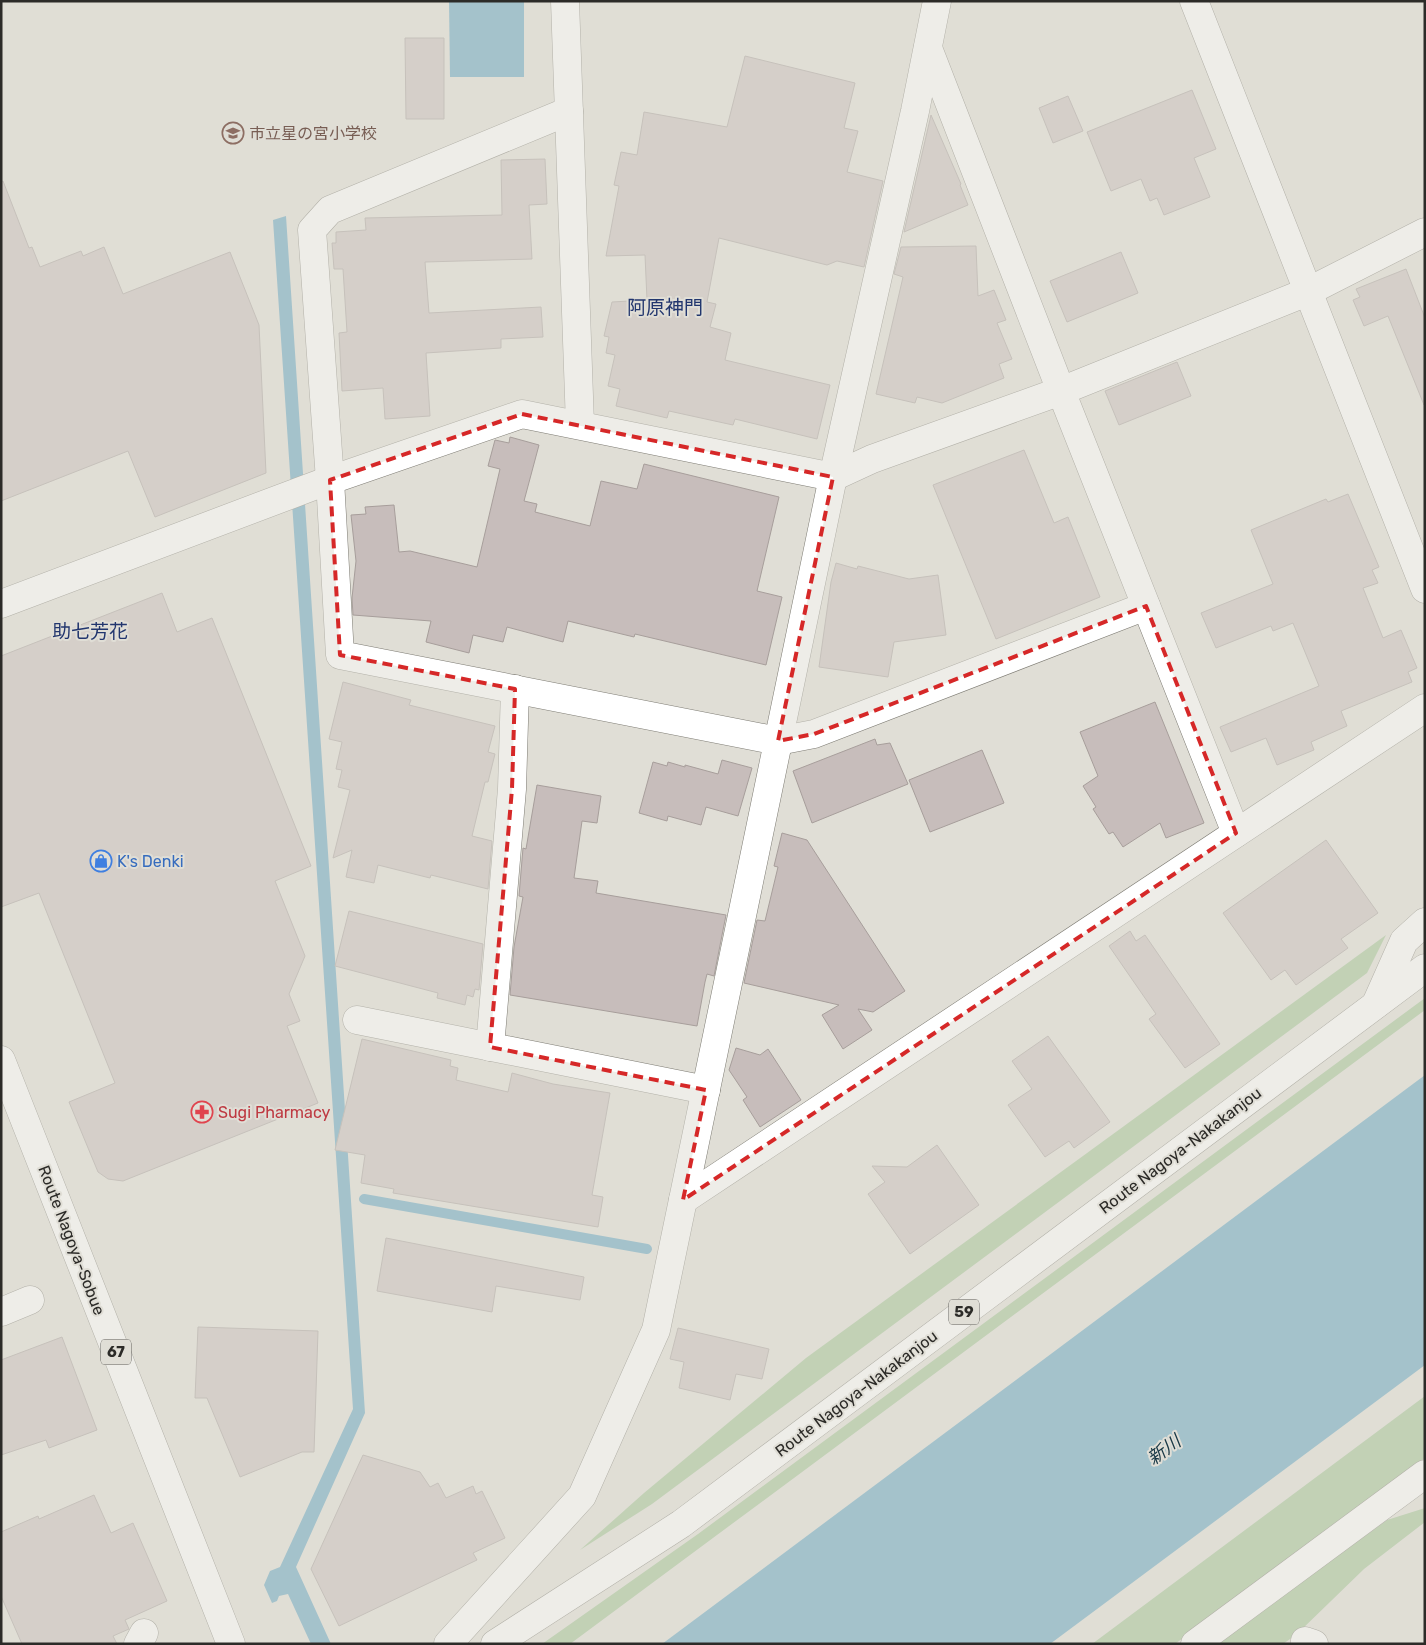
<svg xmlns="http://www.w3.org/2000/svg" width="1426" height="1645" viewBox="0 0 1426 1645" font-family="Rubik,'Noto Sans JP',sans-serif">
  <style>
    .green { fill: #9dc08f }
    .water { fill: #5ca0be }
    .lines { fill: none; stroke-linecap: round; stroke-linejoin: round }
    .stream { stroke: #5ca0be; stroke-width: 10 }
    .building { fill: #c7bdbb; stroke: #a79e9b }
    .minor-casing { stroke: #7d7b73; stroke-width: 29 }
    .major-casing { stroke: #7d7b73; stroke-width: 29 }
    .minor { stroke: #fff; stroke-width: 28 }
    .major { stroke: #fff; stroke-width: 28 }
    .marked { fill: none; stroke: #d62828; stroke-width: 4; stroke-dasharray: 10 6; stroke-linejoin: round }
    .labels { text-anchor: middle; stroke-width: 4; stroke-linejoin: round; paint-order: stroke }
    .shield { fill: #e0ded6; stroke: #62615c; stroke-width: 1 }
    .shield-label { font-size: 15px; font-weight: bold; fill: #2c2b28 }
    .education-label { font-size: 16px; fill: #785e54; stroke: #e0ded6; text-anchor: start }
    .shop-label { font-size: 16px; fill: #366cbe; stroke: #e0ded6; text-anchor: start }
    .health-label { font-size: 16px; fill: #be3a42; stroke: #e0ded6; text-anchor: start }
    .street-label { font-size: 16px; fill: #2c2b28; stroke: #e0ded6 }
    .water-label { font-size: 18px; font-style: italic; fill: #173745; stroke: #e0ded6 }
    .quarter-label { font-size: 19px; fill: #22366e; stroke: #e0ded6 }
  </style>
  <rect width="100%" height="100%" fill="#e0ded6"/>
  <g class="green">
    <path d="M 1386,935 L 1367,973 L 652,1504 L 580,1550 L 644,1493 L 806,1358 Z"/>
    <path d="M 1425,998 L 1425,1010 L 570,1644 L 542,1644 L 698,1534 Z"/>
    <path d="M 1425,1396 L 1425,1458 L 1175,1644 L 1092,1644 Z"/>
    <path d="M 1425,1508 L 1425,1522 L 1364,1569 L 1297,1634 L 1283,1644 L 1216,1644 L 1387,1520 Z"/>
  </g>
  <g class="water">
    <path d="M 449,1 L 524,1 L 524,77 L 450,77 Z"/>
    <path d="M 286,216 L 365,1413 L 296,1567 L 331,1644 L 311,1644 L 288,1594 L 279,1596 L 277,1601 L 272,1603 L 264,1585 L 270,1571 L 280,1567 L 353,1409 L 273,220 Z"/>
    <path d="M 1425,1075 L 1425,1365 L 1050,1644 L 662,1644 Z"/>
  </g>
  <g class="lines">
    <path class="stream" d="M 364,1199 L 647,1249"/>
  </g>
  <g class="building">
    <path d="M 405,38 L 444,38 L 444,119 L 406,119 Z"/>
    <path d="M 745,56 L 855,83 L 844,128 L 858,131 L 847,172 L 883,181 L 864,267 L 837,261 L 827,265 L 719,238 L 707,302 L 716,304 L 710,327 L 731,333 L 725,360 L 830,385 L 817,439 L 735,419 L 733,425 L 669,411 L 667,418 L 616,406 L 620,389 L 608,386 L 615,355 L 606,353 L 609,337 L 604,336 L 612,302 L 647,300 L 645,255 L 606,256 L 619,186 L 614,185 L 621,152 L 637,155 L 644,112 L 727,127 Z"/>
    <path d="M 1192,90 L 1216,149 L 1194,158 L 1210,197 L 1164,215 L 1157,198 L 1150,201 L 1141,179 L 1111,191 L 1087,132 Z"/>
    <path d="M 1068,96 L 1083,131 L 1053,143 L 1039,108 Z"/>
    <path d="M 931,115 L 961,184 L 960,185 L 968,205 L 904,232 Z"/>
    <path d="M 545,159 L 547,204 L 529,205 L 532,259 L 425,262 L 429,313 L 541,307 L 543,337 L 501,339 L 501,348 L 426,353 L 430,416 L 385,419 L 383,388 L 342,391 L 339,333 L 347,332 L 343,269 L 334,269 L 332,243 L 336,243 L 336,232 L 366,230 L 365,218 L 502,215 L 501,160 Z"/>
    <path d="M 3,181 L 29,248 L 32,247 L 40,267 L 81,251 L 83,256 L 104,247 L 123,294 L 230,252 L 259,325 L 266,473 L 155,517 L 128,451 L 1,501 L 1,182 Z"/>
    <path d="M 976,246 L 978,296 L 994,290 L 1006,320 L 997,323 L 1012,359 L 999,364 L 1004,378 L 942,403 L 917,397 L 915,403 L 876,394 L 903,277 L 894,274 L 901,247 Z"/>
    <path d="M 1121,252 L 1138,293 L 1067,322 L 1050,281 Z"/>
    <path d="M 1406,269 L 1425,318 L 1424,405 L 1388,316 L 1364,326 L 1353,300 L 1360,297 L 1356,289 Z"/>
    <path d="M 1177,362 L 1191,396 L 1119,425 L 1105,391 Z"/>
    <path d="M 510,437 L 539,445 L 524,501 L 537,504 L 535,512 L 590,526 L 601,481 L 637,489 L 644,464 L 779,497 L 757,591 L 782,597 L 766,665 L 635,634 L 634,637 L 568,621 L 563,642 L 507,627 L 503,642 L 473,635 L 469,653 L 426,642 L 431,621 L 353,615 L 352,598 L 356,561 L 351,515 L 366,514 L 365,507 L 394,505 L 399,552 L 410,551 L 477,567 L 500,469 L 488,466 L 495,440 L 509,443 Z"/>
    <path d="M 1024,450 L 1054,523 L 1068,517 L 1100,597 L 996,639 L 933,485 Z"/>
    <path d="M 1348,494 L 1379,567 L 1372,570 L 1378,583 L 1363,588 L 1383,638 L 1401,630 L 1417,668 L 1408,672 L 1412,682 L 1341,711 L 1347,726 L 1311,742 L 1314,750 L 1277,765 L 1266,738 L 1231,752 L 1220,727 L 1319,686 L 1293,623 L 1273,631 L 1271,626 L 1216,648 L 1201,613 L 1273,584 L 1251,530 L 1326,499 L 1328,502 Z"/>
    <path d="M 836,563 L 857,569 L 858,566 L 909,579 L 938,575 L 946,635 L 894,642 L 888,677 L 819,667 L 831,582 Z"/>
    <path d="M 162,593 L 177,632 L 212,618 L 311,866 L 275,881 L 305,956 L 289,994 L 300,1021 L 287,1026 L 318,1103 L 123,1181 L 108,1179 L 98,1172 L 69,1102 L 115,1083 L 39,893 L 1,907 L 1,656 Z"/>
    <path d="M 343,682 L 411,700 L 409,705 L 495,726 L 488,752 L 495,754 L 488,782 L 485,782 L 472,836 L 492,841 L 488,889 L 431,875 L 430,878 L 378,865 L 374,883 L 346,877 L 352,850 L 333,858 L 350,790 L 338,787 L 342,770 L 336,769 L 342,742 L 329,739 Z"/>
    <path d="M 1155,702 L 1204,823 L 1166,838 L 1160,823 L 1123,847 L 1113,832 L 1109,834 L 1093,809 L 1096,807 L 1083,786 L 1098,776 L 1080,732 Z"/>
    <path d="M 875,739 L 877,745 L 890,743 L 908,784 L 812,823 L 793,771 Z"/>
    <path d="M 982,750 L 1004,803 L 930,832 L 909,780 Z"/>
    <path d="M 722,760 L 752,768 L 738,816 L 706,807 L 701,825 L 668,816 L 667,821 L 639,813 L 653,762 L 667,766 L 668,762 L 685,767 L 685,765 L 718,774 Z"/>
    <path d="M 537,785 L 601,796 L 597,823 L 582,821 L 574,878 L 598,881 L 596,893 L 726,915 L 714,976 L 707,974 L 705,982 L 697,1026 L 510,995 L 514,947 L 523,897 L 519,896 L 523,848 L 526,849 Z"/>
    <path d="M 782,833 L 807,840 L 905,991 L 873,1012 L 858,1009 L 872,1030 L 843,1049 L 822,1015 L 839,1005 L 744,983 L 757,920 L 765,921 L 778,867 L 774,866 Z"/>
    <path d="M 1326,840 L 1378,913 L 1341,939 L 1348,948 L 1296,985 L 1285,970 L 1271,980 L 1223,913 Z"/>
    <path d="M 349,911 L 483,944 L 479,990 L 475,989 L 473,997 L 467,995 L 465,1005 L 437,998 L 438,993 L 335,966 Z"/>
    <path d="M 1130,931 L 1136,941 L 1145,935 L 1220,1044 L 1185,1068 L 1149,1019 L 1156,1014 L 1109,946 Z"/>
    <path d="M 1048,1036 L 1110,1122 L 1074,1148 L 1069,1141 L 1045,1157 L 1008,1105 L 1032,1089 L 1012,1061 Z"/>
    <path d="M 362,1039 L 451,1060 L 450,1066 L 458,1068 L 456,1080 L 508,1092 L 512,1073 L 553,1084 L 610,1093 L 592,1195 L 603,1197 L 598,1227 L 393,1193 L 394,1189 L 361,1183 L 365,1155 L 335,1150 Z"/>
    <path d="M 736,1048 L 760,1055 L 768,1049 L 801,1100 L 760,1127 L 743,1100 L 747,1097 L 729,1070 Z"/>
    <path d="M 937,1145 L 979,1205 L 910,1254 L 868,1194 L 885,1182 L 872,1166 L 907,1167 Z"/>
    <path d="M 386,1238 L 584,1277 L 580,1300 L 496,1286 L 492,1312 L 377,1291 Z"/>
    <path d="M 198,1327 L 318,1331 L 314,1452 L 302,1452 L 240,1477 L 207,1398 L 195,1398 Z"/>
    <path d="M 678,1328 L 769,1349 L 762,1379 L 736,1374 L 730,1400 L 679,1388 L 684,1362 L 670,1359 Z"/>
    <path d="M 62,1337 L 97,1430 L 49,1448 L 46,1440 L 1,1455 L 1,1360 Z"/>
    <path d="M 363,1455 L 420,1472 L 430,1487 L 438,1483 L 446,1498 L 473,1486 L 476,1494 L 482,1491 L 505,1538 L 473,1553 L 477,1560 L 339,1626 L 311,1569 Z"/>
    <path d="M 94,1495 L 111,1533 L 133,1523 L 167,1601 L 125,1620 L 129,1629 L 113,1636 L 117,1644 L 22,1644 L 1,1596 L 1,1532 L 38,1516 L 39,1519 Z"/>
  </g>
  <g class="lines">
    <g class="minor-casing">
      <g id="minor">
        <path d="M 565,1 L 580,425"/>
        <path d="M 1194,1 L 1425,589"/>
        <path d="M 928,48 L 1061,391 L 1236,833"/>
        <path d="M 569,111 L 330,210 L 312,230 L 330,480 L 340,655 L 778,741 L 814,734 L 1146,606"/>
        <path d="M 1,604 L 319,484 L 522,414 L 833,477 L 872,459 L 1061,391 L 1307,292 L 1425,232"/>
        <path d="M 1376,1004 L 1404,941 L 1425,922"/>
        <path d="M 357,1020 L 706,1090"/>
        <path d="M 490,1047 L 512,789 L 515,689"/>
        <path d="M 683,1200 L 1425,708"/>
        <path d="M 1,1312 L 30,1300"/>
        <path d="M 1305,1641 L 1314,1644"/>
        <path d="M 138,1644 L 144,1633"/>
        <path d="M 448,1644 L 582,1496 L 656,1330 L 833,477 L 915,111 L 937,1"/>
        <path d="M 1195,1644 L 1425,1474"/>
      </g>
    </g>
    <g class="major-casing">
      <g id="major">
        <path d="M 1,1060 L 231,1644"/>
        <path d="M 495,1644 L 681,1524 L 1425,968"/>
      </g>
    </g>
    <use href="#minor" class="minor"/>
    <use href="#major" class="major"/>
  </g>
  <path d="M0 0H1426V1645H0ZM 522,414 L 833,477 L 778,741 L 814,734 L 1146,606 L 1236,833 L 683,1200 L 706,1090 L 490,1047 L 512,789 L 515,689 L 340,655 L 330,480 Z" fill="#e0ded6" fill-opacity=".55" fill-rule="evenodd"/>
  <path class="marked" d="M 522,414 L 833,477 L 778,741 L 814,734 L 1146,606 L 1236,833 L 683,1200 L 706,1090 L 490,1047 L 512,789 L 515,689 L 340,655 L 330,480 Z"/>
  <defs>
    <g id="school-ring" transform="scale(1.125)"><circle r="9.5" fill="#e0ded6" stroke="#8d6e63" stroke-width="1.5"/><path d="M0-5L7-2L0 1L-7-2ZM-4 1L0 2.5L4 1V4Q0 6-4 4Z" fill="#8d6e63"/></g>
    <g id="shop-ring" transform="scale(1.125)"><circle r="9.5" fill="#e0ded6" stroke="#3f7fe0" stroke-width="1.5"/><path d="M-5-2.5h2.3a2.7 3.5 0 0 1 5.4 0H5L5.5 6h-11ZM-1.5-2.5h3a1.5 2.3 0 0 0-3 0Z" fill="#3f7fe0"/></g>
    <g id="pharmacy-ring" transform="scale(1.125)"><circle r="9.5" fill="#e0ded6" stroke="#e0444e" stroke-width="1.5"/><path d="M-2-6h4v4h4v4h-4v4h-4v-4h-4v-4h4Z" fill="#e0444e"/></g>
  </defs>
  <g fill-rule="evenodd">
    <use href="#school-ring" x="233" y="133"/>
    <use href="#shop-ring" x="101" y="861"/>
    <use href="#pharmacy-ring" x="202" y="1112"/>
  </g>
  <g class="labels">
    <g class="shield">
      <rect x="949" y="1299.5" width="30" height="25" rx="4"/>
      <rect x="101" y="1339.5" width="30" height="25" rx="4"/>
    </g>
    <g class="shield-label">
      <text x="964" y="1317">59</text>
      <text x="116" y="1357">67</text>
    </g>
    <g class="education-label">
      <text x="249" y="139">市立星の宮小学校</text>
    </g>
    <g class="shop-label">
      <text x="117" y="867">K's Denki</text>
    </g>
    <g class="health-label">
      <text x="218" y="1118">Sugi Pharmacy</text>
    </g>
    <g class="street-label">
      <text transform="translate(1180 1150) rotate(-37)" y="6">Route Nagoya-Nakakanjou</text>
      <text transform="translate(72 1240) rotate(69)" y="6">Route Nagoya-Sobue</text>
      <text transform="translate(856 1393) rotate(-37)" y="6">Route Nagoya-Nakakanjou</text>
    </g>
    <g class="water-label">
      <text transform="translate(1164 1450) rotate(-36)" y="6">新川</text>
    </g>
    <g class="quarter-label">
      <text x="665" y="314">阿原神門</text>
      <text x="90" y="638">助七芳花</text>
    </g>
  </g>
  <rect width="1426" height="1645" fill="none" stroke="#2c2b28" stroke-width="5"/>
</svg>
